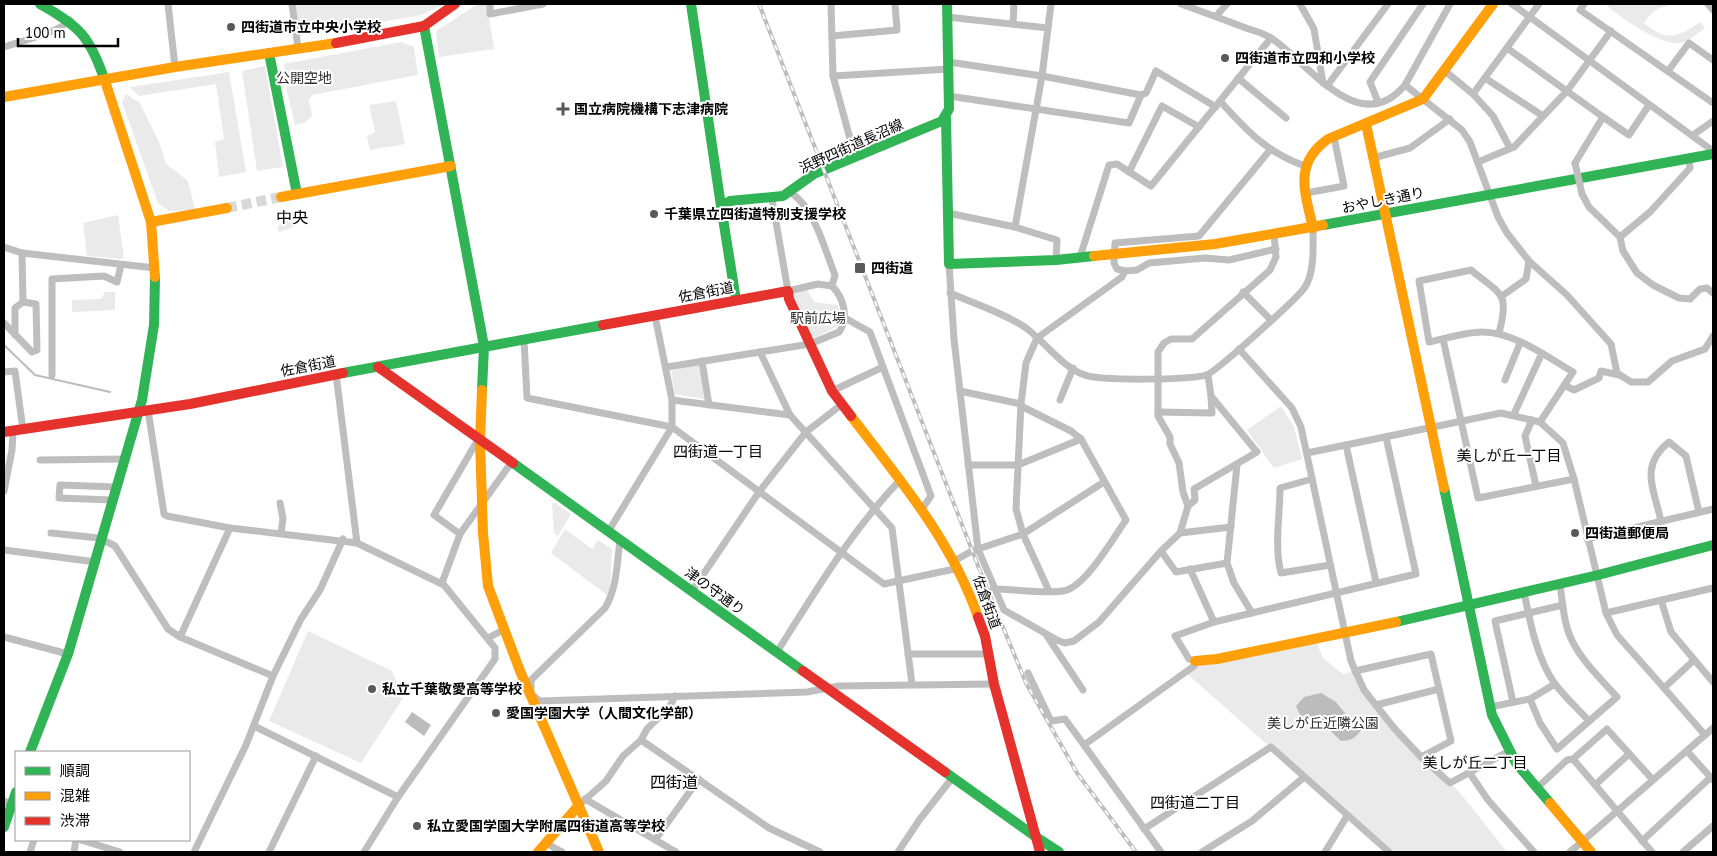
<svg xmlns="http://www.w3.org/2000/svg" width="1717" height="856" viewBox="0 0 1717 856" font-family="'PT Sans','Noto Sans JP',sans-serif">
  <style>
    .green { fill: #eaeaea }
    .water { fill: #bcbcbc }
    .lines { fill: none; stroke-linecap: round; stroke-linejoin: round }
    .stream { stroke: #bcbcbc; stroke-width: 2 }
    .secondary-tunnel { stroke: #d9d9d9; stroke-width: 10; stroke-dasharray: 10 5; stroke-linecap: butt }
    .street { stroke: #bebebe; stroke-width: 7 }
    .fast { stroke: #30b455; stroke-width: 10 }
    .slow { stroke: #ff9f0a; stroke-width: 10 }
    .jam { stroke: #e5322d; stroke-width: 10 }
    .rail-casing { stroke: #bdbdbd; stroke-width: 4 }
    .rail { stroke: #fff; stroke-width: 2; stroke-dasharray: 5.5; stroke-linecap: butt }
    .street-bridge { stroke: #bebebe; stroke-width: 7 }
    .poi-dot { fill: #595959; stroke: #fff; stroke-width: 2 }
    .labels { text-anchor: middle; stroke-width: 4; stroke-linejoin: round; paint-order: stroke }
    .poi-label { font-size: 14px; font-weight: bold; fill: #000; stroke: #fff; text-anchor: start }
    .park-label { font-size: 14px; fill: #2f2f2f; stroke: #fff }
    .street-label { font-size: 14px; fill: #000; stroke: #fff }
    .neighbourhood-label { font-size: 15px; fill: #000; stroke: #fff }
    .quarter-label { font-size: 16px; fill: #000; stroke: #fff }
  </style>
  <rect width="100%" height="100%" fill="#fff"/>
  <g class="green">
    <path d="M 294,4 L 446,4 L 421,15 L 299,36 Z"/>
    <path d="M 478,4 L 487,4 L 494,49 L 439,57 L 436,31 Z"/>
    <path d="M 1605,4 L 1671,4 C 1659,8 1651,11 1644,23 C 1667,42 1677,38 1700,22 L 1705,28 C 1698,32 1689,42 1681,43 C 1662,47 1619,17 1605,4 Z"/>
    <path d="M 401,42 L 414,47 L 418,75 L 312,95 L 309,100 L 312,115 L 306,122 L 295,125 L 287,91 L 284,64 Z"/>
    <path d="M 265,66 L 283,167 L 257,171 L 242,71 Z"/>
    <path d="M 229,72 L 246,172 L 219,177 L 215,142 L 224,139 L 216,84 L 139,96 L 130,87 Z"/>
    <path d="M 126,94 L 140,103 L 159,142 L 166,164 L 188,181 L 195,210 L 169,211 L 158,203 L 122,102 Z"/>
    <path d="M 396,101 L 405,144 L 370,150 L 367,136 L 375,132 L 369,105 Z"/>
    <path d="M 118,215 L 124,259 L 87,256 L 83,223 Z"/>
    <path d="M 292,218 L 294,227 L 279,232 L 277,228 L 284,219 Z"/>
    <path d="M 807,290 L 814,302 L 837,305 L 841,314 L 839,325 L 815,338 L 809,335 L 792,296 L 795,292 Z"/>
    <path d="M 105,292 L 115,292 L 115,310 L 72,312 L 72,300 L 101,299 Z"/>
    <path d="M 701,364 L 709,400 L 675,394 L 671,371 Z"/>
    <path d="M 1281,406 L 1294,427 L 1302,459 L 1274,468 L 1247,430 Z"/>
    <path d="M 554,502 L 571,514 L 558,536 L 554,533 L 552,505 Z"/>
    <path d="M 565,529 L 592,549 L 598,540 L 612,549 L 610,589 L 607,595 L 551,553 Z"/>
    <path d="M 308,631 L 392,671 L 403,698 L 361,763 L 269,721 Z"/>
    <path d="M 1315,639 L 1323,658 L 1343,674 L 1355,671 C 1377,716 1415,746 1449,781 C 1470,803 1488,829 1507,852 L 1389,852 L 1185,672 L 1194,666 Z"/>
  </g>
  <g class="water">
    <path d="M 1321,693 L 1336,702 L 1353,723 L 1361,730 C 1356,738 1350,741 1341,741 L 1322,723 L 1301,717 L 1296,706 L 1304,697 Z"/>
    <path d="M 412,712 L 431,725 L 424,736 L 405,722 Z"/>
  </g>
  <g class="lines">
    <path class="stream" d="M 4,345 L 35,375 L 110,392"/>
    <path class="secondary-tunnel" d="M 227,208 L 281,197"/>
    <g class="street">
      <path d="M 168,4 L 175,67"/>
      <path d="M 292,4 L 298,48"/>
      <path d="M 490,4 L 490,14 L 543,4"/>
      <path d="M 831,4 L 833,76 L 855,157"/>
      <path d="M 1181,4 C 1203,12 1225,20 1246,28 C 1254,31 1264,33 1271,38 C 1308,62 1359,140 1405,85 L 1450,4"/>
      <path d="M 1300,4 L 1314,29 L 1323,83"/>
      <path d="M 1512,4 L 1713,151"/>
      <path d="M 1584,4 L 1580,10 L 1713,103"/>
      <path d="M 1708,4 L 1713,10"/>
      <path d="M 1216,16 L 1227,4"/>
      <path d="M 947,17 L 1048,28"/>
      <path d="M 1013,24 L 1014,4"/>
      <path d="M 832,36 L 897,30 L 895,4"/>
      <path d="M 4,47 C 21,41 58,33 70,20"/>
      <path d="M 1507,48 L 1603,117 L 1575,163"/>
      <path d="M 949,62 L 1042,76 L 1141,95 L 1146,93 L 1156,71 L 1216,107"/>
      <path d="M 1445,71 L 1473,94 L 1493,116 L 1510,148"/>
      <path d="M 1668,71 L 1689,43 L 1713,60"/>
      <path d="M 833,76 L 949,69"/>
      <path d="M 1238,78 L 1286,118"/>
      <path d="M 1485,78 L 1543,116"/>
      <path d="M 1405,85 L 1462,130 L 1470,142 L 1498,217 L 1507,233 L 1529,261 L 1567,295 L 1611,344 L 1617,373 L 1631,382 L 1648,382 L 1672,361 L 1705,349 L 1713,336"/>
      <path d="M 1327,86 L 1388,4"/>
      <path d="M 1473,94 L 1539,4"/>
      <path d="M 949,96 L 1129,123 L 1141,95"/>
      <path d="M 1220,101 C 1247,131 1266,152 1305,166"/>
      <path d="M 1378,102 L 1370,82 L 1423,4"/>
      <path d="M 1603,117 L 1629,135 L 1649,105"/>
      <path d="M 1693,135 L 1713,121"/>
      <path d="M 1373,158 L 1410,148 L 1450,119"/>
      <path d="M 1478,162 L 1514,147 L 1567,91 L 1611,31"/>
      <path d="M 1129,172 L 1162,106 L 1199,127"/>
      <path d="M 790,192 C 815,208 824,248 835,275 L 832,286"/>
      <path d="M 1306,193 L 1344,186 L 1334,137"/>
      <path d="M 1582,194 L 1589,207 L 1620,237 L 1623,251 L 1637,273 L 1653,285 L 1679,298 L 1690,299 L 1700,289 L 1707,288 L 1713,293"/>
      <path d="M 948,213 L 1015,227 L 1057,240 L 1056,260"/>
      <path d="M 1015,227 L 1042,76 L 1051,4"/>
      <path d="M 1620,237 L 1650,212 L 1690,168 L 1689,159"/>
      <path d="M 4,247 L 22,253 L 155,268"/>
      <path d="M 22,253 L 23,302"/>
      <path d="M 1080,257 L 1109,165 L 1117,164 L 1151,186 L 1271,38"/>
      <path d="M 949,264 L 954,339 L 978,549 L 1004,610 L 1057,640 L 1065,643 L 1074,641 L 1099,622 L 1161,551 L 1180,533 L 1188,506 L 1195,500 L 1194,489 L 1257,452 L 1211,396 L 1208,375"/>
      <path d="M 1125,271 L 1137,270 L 1149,263 L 1205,258 L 1229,260 L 1276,249"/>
      <path d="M 1243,292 L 1271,320"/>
      <path d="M 950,293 C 975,304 1004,313 1026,328 C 1044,341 1064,369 1085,375 C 1100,381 1190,380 1206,375 C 1215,373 1299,297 1305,287 C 1315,271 1313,246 1313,228"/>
      <path d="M 1502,296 L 1526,279 L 1529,261"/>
      <path d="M 845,318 L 870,332 L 931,496 L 922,509"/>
      <path d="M 4,323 L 32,352 L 37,350 L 36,304 L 23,302 L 15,308 L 15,335"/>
      <path d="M 1499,333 C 1510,292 1501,295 1471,270 L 1419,281 L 1429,342 C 1445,339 1465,332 1482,332 C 1514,332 1546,356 1573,372 L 1540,422"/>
      <path d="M 1443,339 L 1478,498 L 1574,479"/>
      <path d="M 524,340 L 527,398 L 672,427 L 884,584 L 959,568"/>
      <path d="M 1239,349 L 1292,408 L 1301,427 L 1351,661 L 1364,690 L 1394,728 L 1421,757 L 1450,783 L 1509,751"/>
      <path d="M 760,352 L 790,415 L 892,528 L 912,684"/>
      <path d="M 702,361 L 709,405"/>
      <path d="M 667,367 L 810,344 L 839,332 C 849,318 844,298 832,286 L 818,284 L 788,291 L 772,199"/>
      <path d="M 4,372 L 15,371 L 23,430"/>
      <path d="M 336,374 L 357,543"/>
      <path d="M 52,375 L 52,279 L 104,276 L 117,282 L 121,265"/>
      <path d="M 1505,380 L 1520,343"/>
      <path d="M 1564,385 L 1574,390 L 1599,378 L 1601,371 L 1619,375"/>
      <path d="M 832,391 L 883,367"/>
      <path d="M 960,391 L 1021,404"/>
      <path d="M 672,400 L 790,415"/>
      <path d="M 1060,400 L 1073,368"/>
      <path d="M 148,410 L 164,514 L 167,516 L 230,528 L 357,543 L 444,585 L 495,648 L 495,659 L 398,797 L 364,852"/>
      <path d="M 1158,412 L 1212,413 L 1211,397"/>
      <path d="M 1514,414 L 1542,353"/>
      <path d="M 1532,420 L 1525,436 L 1536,486"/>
      <path d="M 1346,445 L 1376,582"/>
      <path d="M 1307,453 L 1501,413 L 1540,422 L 1563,443 L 1574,479 L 1606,613 L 1617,635 L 1664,688 L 1694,660"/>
      <path d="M 40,460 L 126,459"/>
      <path d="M 968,465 L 1018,465 L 1081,439"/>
      <path d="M 1237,465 L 1227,563 L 1234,583 L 1252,613"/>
      <path d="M 1312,479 L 1280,488 C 1280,516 1274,546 1281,573 L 1330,565"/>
      <path d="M 4,491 L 12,450 L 13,432"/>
      <path d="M 112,500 L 59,498 L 60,485 L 116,487"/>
      <path d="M 280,503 L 283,519 L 281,533"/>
      <path d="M 1188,506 L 1183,492 L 1179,463 L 1170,444 L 1170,437 L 1158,416 L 1158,352 L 1164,343 L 1171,339 L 1192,339 L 1270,270 L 1276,257 L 1274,234"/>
      <path d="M 1661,521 C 1654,489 1639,466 1669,442 L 1686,456 L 1699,512"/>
      <path d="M 230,528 L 180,637 L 273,676"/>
      <path d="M 608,532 L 672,427 L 672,400 L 655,316"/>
      <path d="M 51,533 L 99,538 L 115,546 L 168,629 L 180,637"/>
      <path d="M 1180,533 L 1231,527"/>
      <path d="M 460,534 L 434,515 L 476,443 L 480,440"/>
      <path d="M 1587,539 L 1713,509"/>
      <path d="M 620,540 C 617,564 617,588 605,608 L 531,680 L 531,694 L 540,701 L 807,692 L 839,686 L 994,684"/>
      <path d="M 4,550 L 96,562"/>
      <path d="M 1161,551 L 1176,572 L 1227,563"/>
      <path d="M 954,561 L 972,551 L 1023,534 L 1104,482"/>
      <path d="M 1190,569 L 1214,622"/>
      <path d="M 442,583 L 460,534 L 511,463"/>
      <path d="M 993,589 C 1013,589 1044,594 1063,591 C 1085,588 1113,538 1126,520 L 1081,439 L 1071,431 L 1021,406"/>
      <path d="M 692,591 L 759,492 L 806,432 L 841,405"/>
      <path d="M 1049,591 L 1023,534 L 1016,509 L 1021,404 L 1026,363 L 1037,338 L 1122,277 L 1125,271 L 1117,269 L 1114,263 L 1115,243 L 1199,236 L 1270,150"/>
      <path d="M 1524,592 C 1530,622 1537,659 1555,684 C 1565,697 1578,709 1589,721"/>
      <path d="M 1661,600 L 1671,632 L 1713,682"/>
      <path d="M 1606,613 L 1713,588"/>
      <path d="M 1047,636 L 1083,690"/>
      <path d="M 4,637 L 68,654"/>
      <path d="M 488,638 L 503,630"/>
      <path d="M 777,652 C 815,592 851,531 901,479"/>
      <path d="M 908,654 L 989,654"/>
      <path d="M 1355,671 L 1431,654 L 1451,741 L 1421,757"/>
      <path d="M 1028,673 L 1051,721 L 1065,719 L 1084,745"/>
      <path d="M 1664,688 L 1705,735"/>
      <path d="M 1530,699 L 1540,723 L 1557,749 L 1617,697 C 1599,677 1577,657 1568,631 C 1563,616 1562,599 1560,584"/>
      <path d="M 1513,702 L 1495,621 L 1563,605"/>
      <path d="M 1376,705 L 1439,689"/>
      <path d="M 1490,707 L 1530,699 L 1555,684"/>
      <path d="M 254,726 L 398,797"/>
      <path d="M 641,740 L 769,828 L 820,852"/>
      <path d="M 1687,751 L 1713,780"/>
      <path d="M 1469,772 L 1488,800 L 1534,852"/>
      <path d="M 1595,785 L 1629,754"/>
      <path d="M 1537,788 L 1567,760 L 1573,759"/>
      <path d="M 585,799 L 676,852"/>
      <path d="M 4,801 L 16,807"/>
      <path d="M 579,805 L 606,781 L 623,756 L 641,740 L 647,729 L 670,706 L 675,696"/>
      <path d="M 1144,829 L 1271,747 L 1389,852"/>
      <path d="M 81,840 L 120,852"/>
      <path d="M 655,840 L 699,779"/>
      <path d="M 1642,841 L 1711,777"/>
      <path d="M 546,843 L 562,852"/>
      <path d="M 30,852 L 34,840"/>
      <path d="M 74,852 L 76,840"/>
      <path d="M 194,852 L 246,745 L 273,676 L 301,619 L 320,590 L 343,539"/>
      <path d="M 269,852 L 316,756"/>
      <path d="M 898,852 L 920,819 L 953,777"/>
      <path d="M 1161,852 L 1084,745 L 1194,666 L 1195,661 L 1189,659 L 1175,636 L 1214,622 L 1416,574 L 1386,437"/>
      <path d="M 1202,852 L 1252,821 L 1303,778"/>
      <path d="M 1325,852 L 1347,816"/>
      <path d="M 1570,852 L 1713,728"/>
      <path d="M 1652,852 L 1573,759 L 1607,729 L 1653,780"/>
      <path d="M 1683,852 L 1713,826"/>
    </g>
    <g class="fast">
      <path d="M 40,4 C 80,26 90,37 105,81"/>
      <path d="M 691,4 L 721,206"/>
      <path d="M 424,26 L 484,346 L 482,390"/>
      <path d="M 269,53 L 297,194"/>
      <path d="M 946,118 L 949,264 L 1056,260 L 1094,256"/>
      <path d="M 1323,225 L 1713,154"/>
      <path d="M 736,300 L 721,206 L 730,201 L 783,196 L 814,174 L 942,121 L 949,109 L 947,4"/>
      <path d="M 343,373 L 603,325"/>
      <path d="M 513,463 L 803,671"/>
      <path d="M 1444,488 L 1492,715 L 1516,763 L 1550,803"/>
      <path d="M 1396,622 L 1598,575 L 1713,545"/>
      <path d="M 30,752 L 68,654 L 142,400 L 154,325 L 155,277"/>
      <path d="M 945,772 L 1036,837"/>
      <path d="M 4,827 L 16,792"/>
      <path d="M 1036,837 L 1059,852"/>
    </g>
    <g class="slow">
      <path d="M 105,81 L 151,222 L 155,277"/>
      <path d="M 4,97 L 175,67 L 336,43"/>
      <path d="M 1366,124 L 1444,488"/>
      <path d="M 281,197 L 451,166"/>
      <path d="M 151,222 L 227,208"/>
      <path d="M 1313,228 C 1305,192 1293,164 1328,139 L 1423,99 L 1493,4"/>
      <path d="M 1094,256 L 1215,244 L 1323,225"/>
      <path d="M 482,390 L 480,440 L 483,533 L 488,586 L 520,671 L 599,852"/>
      <path d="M 851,416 C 899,479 952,541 978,617"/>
      <path d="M 1195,661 L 1217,659 L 1396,622"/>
      <path d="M 1550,803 L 1591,852"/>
      <path d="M 538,852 L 579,805"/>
    </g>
    <g class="jam">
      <path d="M 336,43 L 424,26 L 455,4"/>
      <path d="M 603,325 L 788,291 L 789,299 L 832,391 L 851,416"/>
      <path d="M 378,367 L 513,463"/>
      <path d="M 4,432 L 190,404 L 343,373"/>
      <path d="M 978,617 L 985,636 L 994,684 L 1040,852"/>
      <path d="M 803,671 L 945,772"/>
    </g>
    <g class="rail-casing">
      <path id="rail" d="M 759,4 L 984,581 L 1026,683 L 1077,773 L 1136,852"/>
    </g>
    <use href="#rail" class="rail"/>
    <path class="street-bridge" d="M 1575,163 L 1582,194"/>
  </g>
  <g class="poi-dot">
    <circle cx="231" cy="27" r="5"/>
    <circle cx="1225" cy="58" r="5"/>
    <path d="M560.5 101.5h5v5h5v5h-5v5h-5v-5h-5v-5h5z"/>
    <circle cx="654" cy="214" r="5"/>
    <rect x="854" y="262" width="12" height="12" rx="2.5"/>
    <circle cx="1575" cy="533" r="5"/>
    <circle cx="372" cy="689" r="5"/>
    <circle cx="496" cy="713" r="5"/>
    <circle cx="417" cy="826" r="5"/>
  </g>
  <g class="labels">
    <g class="poi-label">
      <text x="241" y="32">四街道市立中央小学校</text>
      <text x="1235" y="63">四街道市立四和小学校</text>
      <text x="574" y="114">国立病院機構下志津病院</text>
      <text x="664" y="219">千葉県立四街道特別支援学校</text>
      <text x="871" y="273">四街道</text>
      <text x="1585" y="538">四街道郵便局</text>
      <text x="382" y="694">私立千葉敬愛高等学校</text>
      <text x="506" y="718">愛国学園大学（人間文化学部）</text>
      <text x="427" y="831">私立愛国学園大学附属四街道高等学校</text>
    </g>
    <g class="park-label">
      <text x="304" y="83">公開空地</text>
      <text x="818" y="323">駅前広場</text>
      <text x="1323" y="728">美しが丘近隣公園</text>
    </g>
    <g class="street-label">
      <text transform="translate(851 146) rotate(-24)" y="5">浜野四街道長沼線</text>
      <text transform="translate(1383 200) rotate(-11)" y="5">おやしき通り</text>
      <text transform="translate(706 292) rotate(-11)" y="5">佐倉街道</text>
      <text transform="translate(308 366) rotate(-11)" y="5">佐倉街道</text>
      <text transform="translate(715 591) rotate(36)" y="5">津の守通り</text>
      <text transform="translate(987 602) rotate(70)" y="5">佐倉街道</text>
    </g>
    <g class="neighbourhood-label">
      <text x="718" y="457">四街道一丁目</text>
      <text x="1509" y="461">美しが丘一丁目</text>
      <text x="1475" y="768">美しが丘二丁目</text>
      <text x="1195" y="808">四街道二丁目</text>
    </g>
    <g class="quarter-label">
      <text x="292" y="223">中央</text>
      <text x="674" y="788">四街道</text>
    </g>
  </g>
  <rect width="1717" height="856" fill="none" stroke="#000000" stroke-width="10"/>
  <rect x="15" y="751" width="175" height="90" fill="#ffffff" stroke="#999999"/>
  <rect x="25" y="767" width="25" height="8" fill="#30b455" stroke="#999999"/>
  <text x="60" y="776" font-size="15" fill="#000000">順調</text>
  <rect x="25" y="792" width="25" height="8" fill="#ff9f0a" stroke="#999999"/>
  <text x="60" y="801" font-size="15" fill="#000000">混雑</text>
  <rect x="25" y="817" width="25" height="8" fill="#e5322d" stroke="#999999"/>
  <text x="60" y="826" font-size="15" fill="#000000">渋滞</text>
  <path d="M18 38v8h100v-8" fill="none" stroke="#000000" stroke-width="2.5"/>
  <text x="25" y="38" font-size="15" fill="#000000" stroke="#ffffff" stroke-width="4" paint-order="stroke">100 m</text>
</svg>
